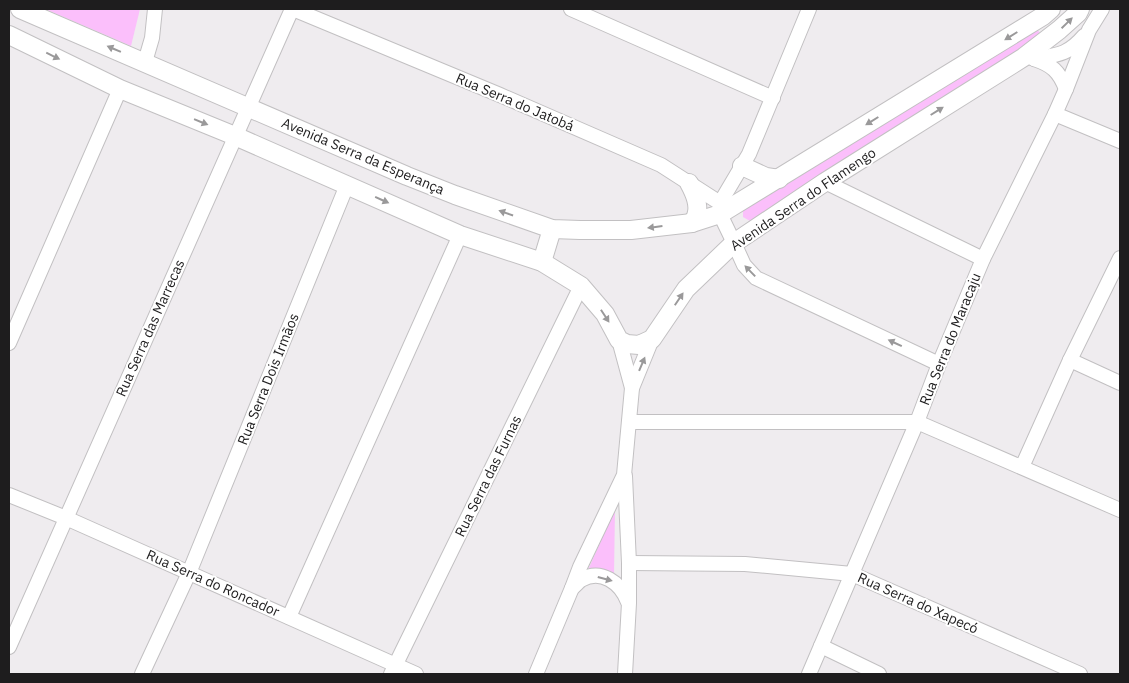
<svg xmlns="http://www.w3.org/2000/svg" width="1129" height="683" viewBox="0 0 1129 683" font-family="'IBM Plex Sans',sans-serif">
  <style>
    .green { fill: #fbbffb }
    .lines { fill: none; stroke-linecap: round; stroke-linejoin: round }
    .minor-casing { stroke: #c2c0c2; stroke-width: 16 }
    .tertiary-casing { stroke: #c2c0c2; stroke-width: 20 }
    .minor { stroke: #fff; stroke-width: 14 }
    .tertiary { stroke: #fff; stroke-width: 18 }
    .oneway { fill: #9a999a }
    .labels { text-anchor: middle; stroke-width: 4; stroke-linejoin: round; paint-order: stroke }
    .street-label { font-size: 14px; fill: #1e1d1e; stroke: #fff }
  </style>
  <rect width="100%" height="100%" fill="#efecef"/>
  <g class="green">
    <path d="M 45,9 L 140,9 L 131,46 Z"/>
    <path d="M 1037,29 L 1042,36 L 750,221 L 743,217 L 743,210 Z"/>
    <path d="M 615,509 L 614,576 L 588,570 Z"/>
  </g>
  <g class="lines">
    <g class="minor-casing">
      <g id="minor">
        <path d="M 293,9 L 500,95 L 661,165 L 720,203 L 720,214 L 734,243 L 744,265 L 756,278 L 939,364"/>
        <path d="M 571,9 L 773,98"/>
        <path d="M 1034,59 C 1057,55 1068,55 1084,36"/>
        <path d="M 1034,59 C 1052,65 1059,71 1066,89"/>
        <path d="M 145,62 L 152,38 L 155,9"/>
        <path d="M 1055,114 L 1120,141"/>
        <path d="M 825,182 L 983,259"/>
        <path d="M 720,203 L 749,154 L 809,9"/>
        <path d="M 619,340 L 632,388"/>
        <path d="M 9,343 L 120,89"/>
        <path d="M 1070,360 L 1120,383"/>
        <path d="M 629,422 L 917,422 L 1120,510"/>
        <path d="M 1022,467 L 1070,360 L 1120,258"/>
        <path d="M 625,476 L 629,563 L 629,603 L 625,674"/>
        <path d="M 9,495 L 66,518 L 416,674"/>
        <path d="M 629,563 L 745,564 L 852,574 L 1080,674"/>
        <path d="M 572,588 C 575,586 578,582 581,580 C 601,568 621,583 628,602"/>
        <path d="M 289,617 L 460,235"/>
        <path d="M 821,646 L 879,674"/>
        <path d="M 9,647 L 292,9"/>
        <path d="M 142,674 L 189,573 L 347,185"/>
        <path d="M 391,674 L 581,286"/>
        <path d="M 536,674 L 572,588 L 580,567 L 624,475 L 632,388 L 652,339"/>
        <path d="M 809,674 L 917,422 L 939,364 L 983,259 L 1055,114 L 1066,89 L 1089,30 L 1102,9"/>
      </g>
    </g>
    <g class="tertiary-casing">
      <g id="tertiary">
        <path d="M 20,9 L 407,176 L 455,195 L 552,229 L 580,230 L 631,230 L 692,223 L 720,214 L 1043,16 L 1051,9"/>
        <path d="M 9,35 L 120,89 L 235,136 L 460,235 L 542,262 L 581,286 L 605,314 L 619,340 L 627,344 L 639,345 L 652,339 L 686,289 L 734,243 L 825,182 L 1024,57 L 1059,30 L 1078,13 L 1080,9"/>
        <path d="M 742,166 L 766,177 L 779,179"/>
        <path d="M 689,183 C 694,192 700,206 696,216 C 696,218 693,220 692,223"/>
        <path d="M 542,262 L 552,229"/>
      </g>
    </g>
    <use href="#minor" class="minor"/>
    <use href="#tertiary" class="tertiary"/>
  </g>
  <defs><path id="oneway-solid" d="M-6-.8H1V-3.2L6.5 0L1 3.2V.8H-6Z" transform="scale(1.25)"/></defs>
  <g class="oneway">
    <use href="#oneway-solid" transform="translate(1067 23) rotate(-44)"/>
    <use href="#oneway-solid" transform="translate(1011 36) rotate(148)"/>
    <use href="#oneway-solid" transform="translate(114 49) rotate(-157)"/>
    <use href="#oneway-solid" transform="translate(53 56) rotate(26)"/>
    <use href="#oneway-solid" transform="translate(937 111) rotate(-32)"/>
    <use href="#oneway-solid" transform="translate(872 121) rotate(148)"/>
    <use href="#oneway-solid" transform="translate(201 122) rotate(22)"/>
    <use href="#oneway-solid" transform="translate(382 200) rotate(24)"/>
    <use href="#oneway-solid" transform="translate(506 213) rotate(-161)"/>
    <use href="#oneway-solid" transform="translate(655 227) rotate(173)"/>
    <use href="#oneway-solid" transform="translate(750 271) rotate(-134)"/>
    <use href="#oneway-solid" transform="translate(679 299) rotate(-56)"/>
    <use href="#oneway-solid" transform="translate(605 316) rotate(57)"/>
    <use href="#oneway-solid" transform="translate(895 343) rotate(-155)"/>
    <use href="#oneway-solid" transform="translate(642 364) rotate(-67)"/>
    <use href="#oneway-solid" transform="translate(605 579) rotate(15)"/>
  </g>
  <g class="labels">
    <g class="street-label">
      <text transform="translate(515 102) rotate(23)" y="5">Rua Serra do Jatobá</text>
      <text transform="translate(363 156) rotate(23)" y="5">Avenida Serra da Esperança</text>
      <text transform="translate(803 199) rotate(-34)" y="5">Avenida Serra do Flamengo</text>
      <text transform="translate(150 328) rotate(-66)" y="5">Rua Serra das Marrecas</text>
      <text transform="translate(950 339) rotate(-68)" y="5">Rua Serra do Maracaju</text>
      <text transform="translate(268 379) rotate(-68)" y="5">Rua Serra Dois Irmãos</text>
      <text transform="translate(488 476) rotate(-64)" y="5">Rua Serra das Furnas</text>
      <text transform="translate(213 583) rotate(24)" y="5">Rua Serra do Roncador</text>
      <text transform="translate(918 603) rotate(24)" y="5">Rua Serra do Xapecó</text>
    </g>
  </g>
  <rect width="1129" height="683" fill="none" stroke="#1e1d1e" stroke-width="20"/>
</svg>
